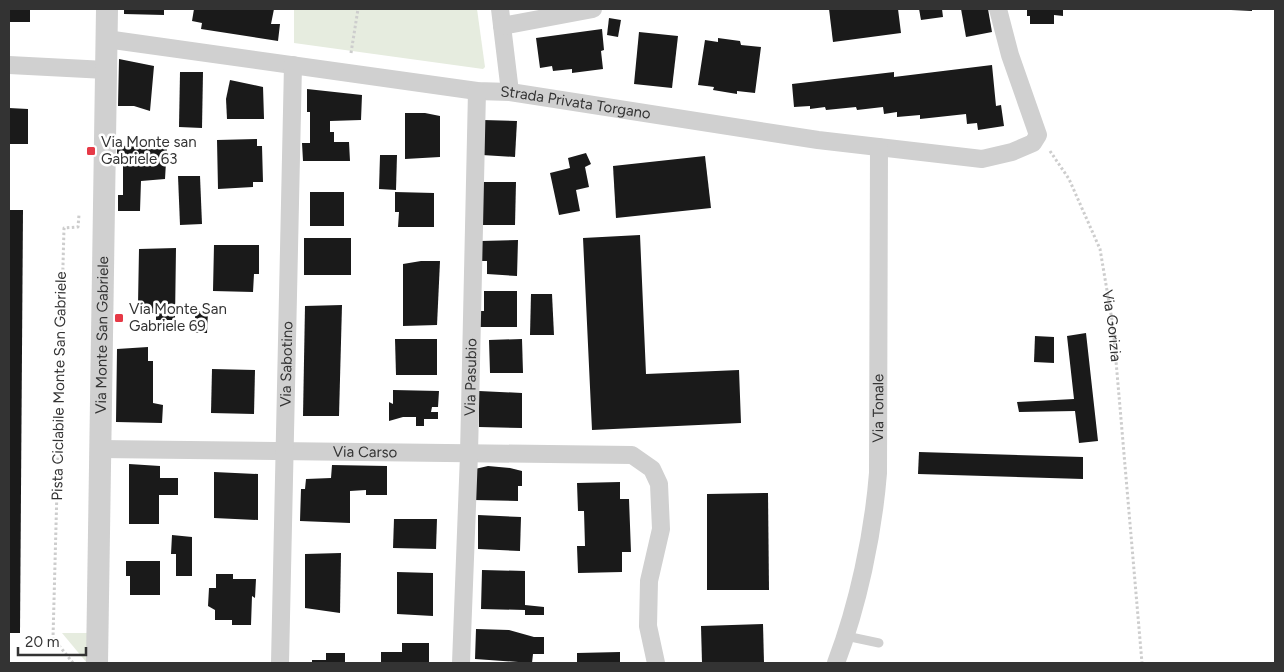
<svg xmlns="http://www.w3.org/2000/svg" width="1284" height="672" viewBox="0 0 1284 672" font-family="Figtree,sans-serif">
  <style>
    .green { fill: #e6ecdf }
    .building { fill: #1a1a1a }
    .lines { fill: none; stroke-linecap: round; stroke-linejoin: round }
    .path { stroke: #cdcdcd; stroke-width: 3; stroke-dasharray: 2.5 2.5; stroke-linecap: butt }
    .service { stroke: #d0d0d0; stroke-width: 9 }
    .minor { stroke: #d0d0d0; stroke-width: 18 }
    .tertiary { stroke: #d0d0d0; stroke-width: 22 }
    .poi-dot { fill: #e63946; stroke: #fff; stroke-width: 2 }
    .labels { text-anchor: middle; stroke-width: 5; stroke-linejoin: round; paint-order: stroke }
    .street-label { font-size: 15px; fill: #333; stroke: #fff }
    .poi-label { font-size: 15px; fill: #333; stroke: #fff; text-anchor: start }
  </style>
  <rect width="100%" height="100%" fill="#fff"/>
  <g class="green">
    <path d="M 294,9 L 477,9 L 485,67 L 483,69 L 294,43 Z"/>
    <path d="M 62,633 L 88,633 L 87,663 Z"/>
  </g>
  <g class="building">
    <rect x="9" y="9" width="21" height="13"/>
    <path d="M 124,9 L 164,9 L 164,15 L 124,14 Z"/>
    <path d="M 194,9 L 274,9 L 271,24 L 280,24 L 278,41 L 201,29 L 202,23 L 192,21 Z"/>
    <path d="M 829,9 L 898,9 L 901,33 L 833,42 Z"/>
    <path d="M 919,9 L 942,9 L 943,17 L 921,20 Z"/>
    <path d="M 961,9 L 988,9 L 992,32 L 966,37 Z"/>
    <path d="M 1027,9 L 1063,9 L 1063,16 L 1054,15 L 1054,24 L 1030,24 L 1030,16 L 1027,16 Z"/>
    <path d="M 1231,9 L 1252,9 L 1252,11 L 1231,10 Z"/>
    <path d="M 609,18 L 621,20 L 618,37 L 607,35 Z"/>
    <path d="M 602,29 L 604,50 L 601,51 L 603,69 L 572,73 L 572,69 L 553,71 L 552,66 L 540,68 L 536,38 Z"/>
    <path d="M 639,32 L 678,36 L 672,88 L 634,84 Z"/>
    <path d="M 718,38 L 740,41 L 741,45 L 761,47 L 755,93 L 737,91 L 737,94 L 713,90 L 714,87 L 698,85 L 705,40 L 718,42 Z"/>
    <path d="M 119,59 L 154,66 L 150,111 L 134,106 L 118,106 Z"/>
    <path d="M 992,65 L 996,106 L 1001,105 L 1004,126 L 978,130 L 977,123 L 967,124 L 966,114 L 920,119 L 920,115 L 897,117 L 897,112 L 884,114 L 883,107 L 857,110 L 856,107 L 826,110 L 825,107 L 810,109 L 810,106 L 794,107 L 792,84 L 894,72 L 894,77 Z"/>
    <path d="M 180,72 L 203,72 L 202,128 L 179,127 Z"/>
    <path d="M 230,80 L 263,87 L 264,119 L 227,119 L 226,99 Z"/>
    <path d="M 307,89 L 362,95 L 361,120 L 330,121 L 330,132 L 334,132 L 334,142 L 349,142 L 350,161 L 303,161 L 302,143 L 310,143 L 310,112 L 307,112 Z"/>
    <path d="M 9,108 L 28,109 L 28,144 L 9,144 Z"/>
    <path d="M 405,113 L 425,113 L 440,116 L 440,157 L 405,159 Z"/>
    <path d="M 483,120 L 517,121 L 515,157 L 482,155 Z"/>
    <path d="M 257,139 L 257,146 L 262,146 L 263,182 L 253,182 L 253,187 L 218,189 L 217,140 Z"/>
    <path d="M 167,145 L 165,179 L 141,181 L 140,211 L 118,211 L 118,195 L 123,195 L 123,162 L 117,162 L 117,146 Z"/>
    <path d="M 586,153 L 591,164 L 585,167 L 589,187 L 576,190 L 580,211 L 559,215 L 550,173 L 570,168 L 568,158 Z"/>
    <path d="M 380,155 L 397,155 L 396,190 L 379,189 Z"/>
    <path d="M 705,156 L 711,208 L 616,218 L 613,166 Z"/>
    <path d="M 178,176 L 200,176 L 202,224 L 180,225 Z"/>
    <path d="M 477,182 L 516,182 L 515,225 L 477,225 Z"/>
    <rect x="310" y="192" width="34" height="34"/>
    <path d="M 395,192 L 434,193 L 434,227 L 398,227 L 399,212 L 395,212 Z"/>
    <path d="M 9,210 L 23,210 L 20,633 L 9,633 Z"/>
    <path d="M 640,235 L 646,374 L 739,370 L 741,423 L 592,430 L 583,238 Z"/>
    <rect x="304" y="238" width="47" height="37"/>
    <path d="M 518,240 L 517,276 L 487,274 L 487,261 L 481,261 L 481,241 Z"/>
    <path d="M 214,245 L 259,245 L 259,274 L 254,274 L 253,292 L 213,291 Z"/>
    <path d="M 176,248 L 175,320 L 156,320 L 156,313 L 146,313 L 146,305 L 138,305 L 139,249 Z"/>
    <path d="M 421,261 L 440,261 L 437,325 L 403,326 L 403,264 Z"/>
    <path d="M 484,291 L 517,291 L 517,327 L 479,327 L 479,311 L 484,311 Z"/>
    <path d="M 531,294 L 552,294 L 554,335 L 530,335 Z"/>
    <path d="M 342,305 L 339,416 L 303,416 L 305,306 Z"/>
    <path d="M 195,311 L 208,311 L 207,333 L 195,333 Z"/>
    <path d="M 1086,333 L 1098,441 L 1079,443 L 1075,411 L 1019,412 L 1017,402 L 1074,399 L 1067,336 Z"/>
    <path d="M 1035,336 L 1054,337 L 1054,363 L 1034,362 Z"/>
    <path d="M 395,339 L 437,339 L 437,375 L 396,375 Z"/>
    <path d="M 522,339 L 523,373 L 490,373 L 489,340 Z"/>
    <path d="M 148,347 L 148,361 L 153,361 L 153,403 L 163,405 L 162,423 L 116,422 L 117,349 Z"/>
    <path d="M 212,369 L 255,370 L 254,414 L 211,413 Z"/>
    <path d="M 393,390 L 439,391 L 438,407 L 432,407 L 431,412 L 438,412 L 438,419 L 424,419 L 424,426 L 416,426 L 416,417 L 403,417 L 389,421 L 389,402 L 393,404 Z"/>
    <path d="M 479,391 L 522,393 L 522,428 L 479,427 Z"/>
    <path d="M 919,452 L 1083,457 L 1083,479 L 918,474 Z"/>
    <path d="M 129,464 L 160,466 L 160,478 L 178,478 L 178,495 L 159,495 L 159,524 L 129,524 Z"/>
    <path d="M 332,465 L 387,466 L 387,495 L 366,495 L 366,490 L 350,491 L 350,523 L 300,521 L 301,489 L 305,489 L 306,479 L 331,478 Z"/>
    <path d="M 488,466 L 510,468 L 522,471 L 522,486 L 518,486 L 518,501 L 474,500 L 475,469 Z"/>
    <path d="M 214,472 L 258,474 L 258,520 L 214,518 Z"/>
    <path d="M 620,482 L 620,499 L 629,499 L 631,552 L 622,552 L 622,572 L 578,573 L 577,546 L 585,546 L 584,511 L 578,511 L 577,483 Z"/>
    <path d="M 768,493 L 769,590 L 707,590 L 707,494 Z"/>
    <path d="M 478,515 L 521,517 L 520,551 L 478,549 Z"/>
    <path d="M 394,519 L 437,519 L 436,549 L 393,548 Z"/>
    <path d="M 172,535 L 192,537 L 192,576 L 176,576 L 176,554 L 171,554 Z"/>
    <path d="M 341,553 L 340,613 L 305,608 L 305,554 Z"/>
    <path d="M 126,561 L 160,561 L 160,595 L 130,595 L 130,576 L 126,576 Z"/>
    <path d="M 482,570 L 525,571 L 525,605 L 544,607 L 544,615 L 525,615 L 525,610 L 481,609 Z"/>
    <path d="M 397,572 L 433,573 L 433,616 L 397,614 Z"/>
    <path d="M 216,574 L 233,574 L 233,579 L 256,579 L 255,598 L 252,596 L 251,625 L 232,625 L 232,620 L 215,620 L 215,610 L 208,606 L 209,588 L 216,588 Z"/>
    <path d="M 763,624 L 764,663 L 702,663 L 701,626 Z"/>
    <path d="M 476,629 L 509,630 L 534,637 L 544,637 L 544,654 L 533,654 L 532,663 L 475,659 Z"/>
    <path d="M 402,643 L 429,643 L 429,663 L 381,663 L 381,652 L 402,652 Z"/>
    <path d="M 620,652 L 620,663 L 577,663 L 577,653 Z"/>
    <path d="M 326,653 L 345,653 L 345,663 L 312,663 L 312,660 L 326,660 Z"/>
  </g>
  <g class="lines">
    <g class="path">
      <path d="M 351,53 L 358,9"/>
      <path id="s1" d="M 1050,151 L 1069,179 L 1100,249 L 1113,326 L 1142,663"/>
      <path d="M 73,663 L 53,638 L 64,228 L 78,227 L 79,215"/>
    </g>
    <path class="service" d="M 846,636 L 879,643"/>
    <g class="minor">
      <path d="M 500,9 L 510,92"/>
      <path d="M 502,26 L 593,9"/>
      <path id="s2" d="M 106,39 L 477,91 L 510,92 L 818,140 L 982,159 L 1012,152 L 1033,143 L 1038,135 L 1010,55 L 998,9"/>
      <path d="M 9,65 L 106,70"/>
      <path id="s3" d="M 99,449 L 632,455 L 652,469 L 659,484 L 661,529 L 649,581 L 648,626 L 656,663"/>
      <path id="s4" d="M 280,663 L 293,65"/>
      <path id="s5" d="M 461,663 L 469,454 L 477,91"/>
      <path id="s6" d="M 836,663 C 858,605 873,535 878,473 L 879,147"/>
    </g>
    <path class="tertiary" id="s7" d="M 97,663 L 107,9"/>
  </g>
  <g class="poi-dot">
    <rect x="86" y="146" width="10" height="10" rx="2.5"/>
    <rect x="114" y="313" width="10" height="10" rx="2.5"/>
  </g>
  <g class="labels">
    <g class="street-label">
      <text dy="5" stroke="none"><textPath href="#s2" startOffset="474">Strada Privata Torgano</textPath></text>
      <text dy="5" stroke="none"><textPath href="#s1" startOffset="188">Via Gorizia</textPath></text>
      <text dy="5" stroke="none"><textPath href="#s7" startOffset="328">Via Monte San Gabriele</textPath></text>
      <text dy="5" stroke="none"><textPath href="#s4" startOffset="299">Via Sabotino</textPath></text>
      <text dy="5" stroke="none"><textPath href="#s5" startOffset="286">Via Pasubio</textPath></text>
      <text transform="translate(59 386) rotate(-89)" y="5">Pista Ciclabile Monte San Gabriele</text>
      <text dy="5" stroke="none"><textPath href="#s6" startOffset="260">Via Tonale</textPath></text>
      <text dy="5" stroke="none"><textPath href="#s3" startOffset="266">Via Carso</textPath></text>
    </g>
    <g class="poi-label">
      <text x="101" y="147">Via Monte san<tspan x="101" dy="17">Gabriele 63</tspan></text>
      <text x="129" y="314">Via Monte San<tspan x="129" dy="17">Gabriele 69</tspan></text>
    </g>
  </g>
  <rect width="1284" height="672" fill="none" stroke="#333333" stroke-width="20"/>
  <path d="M18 647v8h68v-8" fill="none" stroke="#333333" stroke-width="2.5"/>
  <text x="25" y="647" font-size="15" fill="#333333" stroke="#ffffff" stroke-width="4" paint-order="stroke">20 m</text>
</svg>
